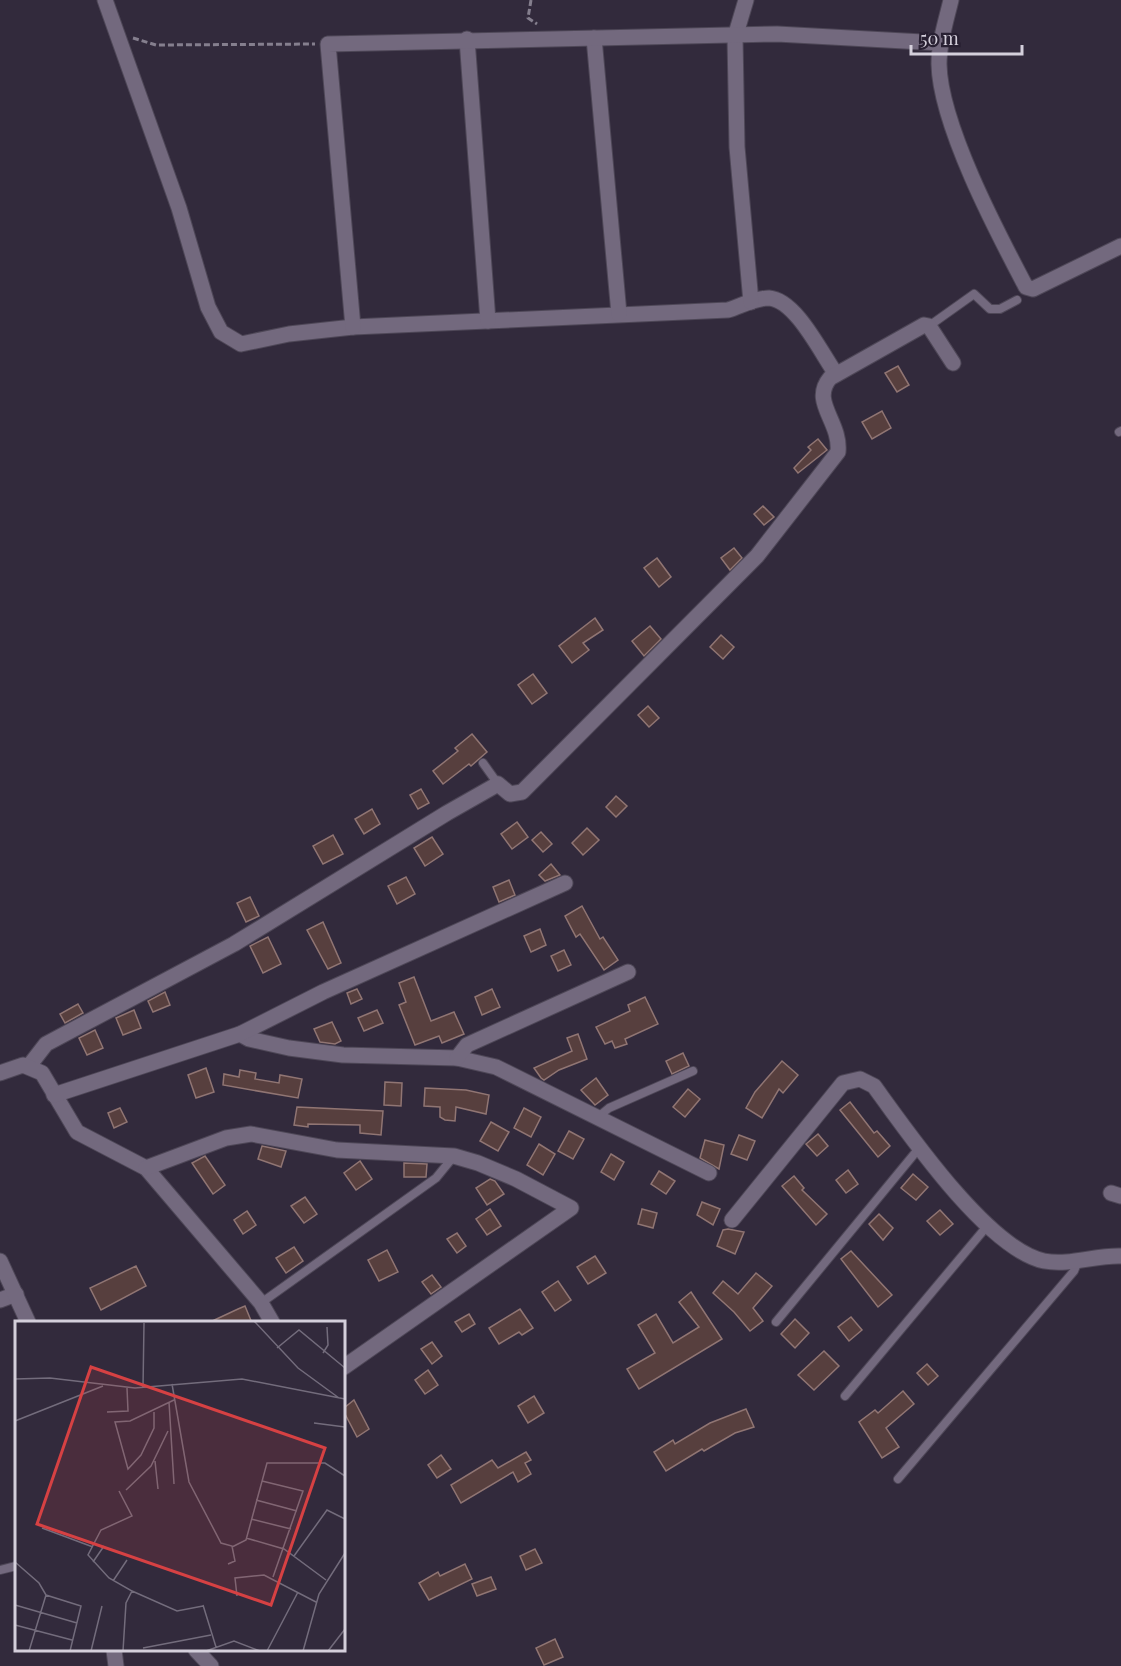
<svg xmlns="http://www.w3.org/2000/svg" width="1121" height="1666" viewBox="0 0 1121 1666" font-family="'Playfair Display',serif">
  <style>
    .building { fill: #573f3e; stroke: #907573; stroke-width: 1.5 }
    .lines { fill: none; stroke-linecap: round; stroke-linejoin: round }
    .service-casing { stroke: #4e4757; stroke-width: 10 }
    .minor-casing { stroke: #4e4757; stroke-width: 17 }
    .tertiary-casing { stroke: #4e4757; stroke-width: 17 }
    .path { stroke: #857f8e; stroke-width: 3; stroke-dasharray: 6 3; stroke-linecap: butt }
    .service { stroke: #73697e; stroke-width: 8 }
    .minor { stroke: #73697e; stroke-width: 15 }
    .tertiary { stroke: #73697e; stroke-width: 15 }
    .inset-road { fill: none; stroke: #736c7c; stroke-width: 1.5 }
    .view { fill: #d64143; fill-opacity: 0.15; stroke: #d64143; stroke-width: 3 }
    .inset-edge { fill: none; stroke: #d4cfdb; stroke-width: 3 }
  </style>
  <rect width="100%" height="100%" fill="#322a3c"/>
  <g class="building">
    <path d="M 898,366 L 909,385 L 897,392 L 885,373 Z"/>
    <path d="M 882,411 L 891,428 L 872,439 L 862,422 Z"/>
    <path d="M 818,439 L 827,450 L 798,473 L 794,468 L 811,450 L 808,447 Z"/>
    <path d="M 763,506 L 774,517 L 764,525 L 754,514 Z"/>
    <path d="M 734,548 L 742,558 L 730,570 L 721,558 Z"/>
    <path d="M 657,558 L 671,577 L 659,587 L 644,568 Z"/>
    <path d="M 595,618 L 603,630 L 583,643 L 589,650 L 572,663 L 559,646 Z"/>
    <path d="M 650,626 L 661,639 L 644,656 L 632,641 Z"/>
    <path d="M 721,635 L 734,647 L 723,659 L 710,647 Z"/>
    <path d="M 533,674 L 547,693 L 532,704 L 518,685 Z"/>
    <path d="M 648,706 L 659,718 L 649,727 L 638,715 Z"/>
    <path d="M 472,734 L 487,752 L 471,766 L 469,764 L 443,784 L 433,771 L 458,751 L 455,748 Z"/>
    <path d="M 421,789 L 429,803 L 418,809 L 410,795 Z"/>
    <path d="M 616,796 L 627,806 L 616,817 L 606,807 Z"/>
    <path d="M 372,809 L 380,824 L 364,834 L 355,819 Z"/>
    <path d="M 517,822 L 528,837 L 512,849 L 501,834 Z"/>
    <path d="M 587,828 L 599,840 L 583,855 L 572,843 Z"/>
    <path d="M 541,832 L 552,844 L 543,852 L 532,840 Z"/>
    <path d="M 333,835 L 343,854 L 323,864 L 313,846 Z"/>
    <path d="M 432,837 L 443,854 L 425,866 L 414,848 Z"/>
    <path d="M 551,864 L 560,875 L 545,881 L 539,875 Z"/>
    <path d="M 406,877 L 415,894 L 397,904 L 388,886 Z"/>
    <path d="M 509,880 L 515,895 L 499,902 L 493,887 Z"/>
    <path d="M 250,897 L 259,916 L 246,922 L 237,903 Z"/>
    <path d="M 582,906 L 600,939 L 603,937 L 618,960 L 604,970 L 580,934 L 576,937 L 565,916 Z"/>
    <path d="M 323,922 L 341,963 L 328,969 L 307,930 Z"/>
    <path d="M 540,929 L 546,945 L 531,952 L 524,936 Z"/>
    <path d="M 268,937 L 281,964 L 263,973 L 250,946 Z"/>
    <path d="M 564,950 L 571,965 L 558,971 L 551,956 Z"/>
    <path d="M 414,977 L 431,1021 L 454,1012 L 464,1034 L 442,1043 L 439,1036 L 415,1045 L 399,1005 L 406,1002 L 399,983 Z"/>
    <path d="M 357,989 L 362,999 L 351,1004 L 347,993 Z"/>
    <path d="M 492,989 L 500,1007 L 482,1015 L 475,997 Z"/>
    <path d="M 165,992 L 170,1005 L 153,1012 L 148,1001 Z"/>
    <path d="M 645,997 L 658,1024 L 625,1039 L 627,1044 L 615,1048 L 612,1041 L 605,1044 L 596,1027 L 630,1011 L 628,1005 Z"/>
    <path d="M 78,1004 L 83,1013 L 65,1023 L 60,1014 Z"/>
    <path d="M 134,1010 L 141,1028 L 123,1035 L 116,1018 Z"/>
    <path d="M 377,1010 L 383,1023 L 364,1031 L 358,1018 Z"/>
    <path d="M 332,1022 L 341,1041 L 335,1044 L 320,1042 L 314,1029 Z"/>
    <path d="M 95,1030 L 103,1048 L 87,1055 L 79,1038 Z"/>
    <path d="M 578,1034 L 587,1059 L 559,1070 L 544,1080 L 541,1078 L 534,1068 L 572,1051 L 567,1038 Z"/>
    <path d="M 683,1053 L 689,1066 L 672,1074 L 666,1061 Z"/>
    <path d="M 782,1061 L 798,1075 L 783,1093 L 779,1089 L 762,1118 L 746,1108 L 755,1092 Z"/>
    <path d="M 206,1068 L 214,1092 L 196,1098 L 188,1075 Z"/>
    <path d="M 240,1070 L 256,1073 L 255,1079 L 279,1083 L 280,1075 L 302,1079 L 298,1098 L 223,1085 L 224,1074 L 239,1077 Z"/>
    <path d="M 596,1078 L 608,1095 L 595,1105 L 581,1090 Z"/>
    <path d="M 385,1082 L 402,1083 L 401,1106 L 384,1105 Z"/>
    <path d="M 425,1088 L 466,1090 L 489,1095 L 486,1114 L 456,1107 L 455,1121 L 445,1120 L 440,1117 L 440,1107 L 424,1106 Z"/>
    <path d="M 688,1089 L 700,1099 L 685,1117 L 673,1107 Z"/>
    <path d="M 850,1102 L 874,1133 L 877,1131 L 890,1146 L 878,1157 L 840,1110 Z"/>
    <path d="M 297,1107 L 383,1111 L 381,1135 L 360,1133 L 360,1125 L 308,1124 L 308,1127 L 294,1125 Z"/>
    <path d="M 120,1108 L 127,1122 L 114,1128 L 108,1113 Z"/>
    <path d="M 524,1108 L 541,1117 L 531,1137 L 514,1128 Z"/>
    <path d="M 491,1122 L 509,1132 L 498,1151 L 480,1141 Z"/>
    <path d="M 569,1131 L 584,1139 L 573,1159 L 558,1151 Z"/>
    <path d="M 818,1134 L 828,1146 L 817,1156 L 806,1144 Z"/>
    <path d="M 739,1135 L 755,1141 L 747,1160 L 731,1154 Z"/>
    <path d="M 705,1140 L 724,1145 L 719,1169 L 700,1158 Z"/>
    <path d="M 539,1144 L 555,1154 L 543,1175 L 527,1165 Z"/>
    <path d="M 262,1146 L 286,1151 L 281,1167 L 258,1159 Z"/>
    <path d="M 611,1154 L 624,1162 L 614,1180 L 601,1172 Z"/>
    <path d="M 205,1156 L 225,1185 L 213,1194 L 192,1163 Z"/>
    <path d="M 360,1161 L 372,1179 L 356,1190 L 344,1173 Z"/>
    <path d="M 404,1163 L 427,1164 L 426,1177 L 404,1177 Z"/>
    <path d="M 848,1170 L 858,1184 L 846,1193 L 836,1180 Z"/>
    <path d="M 659,1171 L 675,1181 L 666,1194 L 651,1184 Z"/>
    <path d="M 913,1174 L 928,1187 L 916,1200 L 901,1188 Z"/>
    <path d="M 794,1176 L 804,1188 L 802,1190 L 827,1214 L 816,1225 L 782,1186 Z"/>
    <path d="M 490,1179 L 495,1181 L 504,1194 L 487,1205 L 476,1188 Z"/>
    <path d="M 305,1197 L 317,1214 L 304,1223 L 291,1206 Z"/>
    <path d="M 702,1202 L 720,1209 L 713,1225 L 697,1215 Z"/>
    <path d="M 490,1209 L 501,1226 L 487,1235 L 476,1219 Z"/>
    <path d="M 642,1209 L 657,1213 L 653,1228 L 638,1224 Z"/>
    <path d="M 940,1210 L 953,1224 L 940,1235 L 927,1221 Z"/>
    <path d="M 247,1211 L 256,1225 L 243,1234 L 234,1220 Z"/>
    <path d="M 879,1214 L 893,1228 L 883,1240 L 869,1224 Z"/>
    <path d="M 728,1229 L 744,1232 L 735,1254 L 717,1246 L 723,1230 Z"/>
    <path d="M 457,1233 L 466,1246 L 457,1253 L 447,1239 Z"/>
    <path d="M 294,1247 L 303,1261 L 286,1273 L 276,1258 Z"/>
    <path d="M 387,1250 L 398,1272 L 379,1281 L 368,1260 Z"/>
    <path d="M 851,1251 L 892,1295 L 878,1307 L 841,1259 Z"/>
    <path d="M 595,1256 L 606,1273 L 588,1284 L 577,1267 Z"/>
    <path d="M 136,1266 L 146,1286 L 101,1310 L 90,1288 Z"/>
    <path d="M 756,1273 L 772,1286 L 753,1308 L 763,1321 L 750,1331 L 734,1312 L 713,1293 L 723,1281 L 738,1294 Z"/>
    <path d="M 432,1275 L 441,1287 L 431,1294 L 422,1282 Z"/>
    <path d="M 558,1281 L 571,1300 L 555,1311 L 542,1292 Z"/>
    <path d="M 691,1292 L 722,1339 L 639,1389 L 627,1369 L 655,1353 L 638,1325 L 656,1314 L 673,1343 L 699,1327 L 679,1302 Z"/>
    <path d="M 245,1306 L 252,1323 L 208,1323 L 238,1309 Z"/>
    <path d="M 520,1309 L 533,1328 L 522,1335 L 519,1332 L 499,1344 L 489,1328 Z"/>
    <path d="M 469,1314 L 475,1324 L 462,1332 L 455,1322 Z"/>
    <path d="M 851,1317 L 862,1330 L 849,1341 L 838,1327 Z"/>
    <path d="M 795,1319 L 809,1333 L 795,1348 L 781,1334 Z"/>
    <path d="M 432,1342 L 442,1356 L 432,1364 L 421,1349 Z"/>
    <path d="M 824,1351 L 839,1366 L 814,1390 L 798,1375 Z"/>
    <path d="M 927,1364 L 938,1376 L 928,1385 L 917,1373 Z"/>
    <path d="M 428,1370 L 438,1385 L 425,1394 L 415,1380 Z"/>
    <path d="M 903,1391 L 914,1404 L 886,1428 L 899,1447 L 882,1458 L 859,1422 L 875,1410 L 878,1413 Z"/>
    <path d="M 534,1396 L 544,1413 L 528,1423 L 518,1406 Z"/>
    <path d="M 354,1400 L 369,1429 L 357,1437 L 344,1412 L 344,1408 Z"/>
    <path d="M 746,1409 L 754,1427 L 735,1433 L 704,1451 L 702,1449 L 666,1471 L 654,1452 L 673,1440 L 675,1444 L 710,1423 Z"/>
    <path d="M 526,1452 L 531,1460 L 525,1463 L 531,1474 L 518,1482 L 513,1472 L 461,1503 L 451,1485 L 492,1460 L 498,1468 Z"/>
    <path d="M 441,1455 L 451,1469 L 437,1478 L 428,1465 Z"/>
    <path d="M 535,1549 L 542,1563 L 526,1570 L 520,1556 Z"/>
    <path d="M 465,1564 L 472,1579 L 429,1600 L 419,1583 L 438,1572 L 440,1576 Z"/>
    <path d="M 491,1577 L 496,1589 L 477,1596 L 472,1584 Z"/>
    <path d="M 555,1639 L 563,1657 L 544,1665 L 536,1648 Z"/>
  </g>
  <g class="lines">
    <g class="service-casing">
      <g id="service">
        <path d="M 929,326 L 974,294 L 990,309 L 1000,309 L 1017,300"/>
        <path d="M 1119,432 L 1121,431"/>
        <path d="M 483,763 L 498,784"/>
        <path d="M 598,1117 L 609,1108 L 693,1071"/>
        <path d="M 261,1303 L 436,1178 L 454,1156"/>
        <path d="M 776,1322 L 920,1147"/>
        <path d="M 845,1396 L 988,1225"/>
        <path d="M 898,1479 L 1074,1271 L 1078,1261"/>
        <path d="M 0,1570 L 16,1566"/>
      </g>
    </g>
    <g class="minor-casing">
      <g id="minor">
        <path d="M 105,0 L 179,208 L 208,307 L 221,332 L 241,344 L 289,334 L 353,327 L 728,310 C 741,306 755,298 769,298 C 796,300 821,353 836,374"/>
        <path d="M 746,0 L 735,37 L 737,147 L 751,302"/>
        <path d="M 951,0 C 946,21 939,42 939,64 C 940,124 997,232 1026,287 L 1033,289 L 1121,246"/>
        <path d="M 594,38 L 619,314"/>
        <path d="M 467,39 L 488,321"/>
        <path d="M 353,327 L 328,44 L 777,34 L 941,43"/>
        <path d="M 240,1034 L 249,1039 L 289,1048 L 343,1055 L 457,1058 L 496,1067 L 709,1173"/>
        <path d="M 457,1058 L 467,1045 L 628,972"/>
        <path d="M 29,1066 L 46,1044 L 234,944 L 447,813 L 498,784 L 510,794 L 522,792 L 757,556 L 838,452 C 841,421 810,402 830,378 L 924,325 L 929,326 L 953,363"/>
        <path d="M 0,1073 L 23,1065 L 42,1073 L 77,1132 L 146,1168 L 261,1303 L 272,1322"/>
        <path d="M 54,1095 L 240,1034 L 323,992 L 565,883"/>
        <path d="M 146,1168 L 226,1138 L 251,1134 L 337,1150 L 454,1156 L 478,1163 L 516,1179 L 571,1208 L 344,1367"/>
        <path d="M 1111,1193 L 1121,1196"/>
        <path d="M 732,1220 L 843,1083 L 860,1079 L 874,1086 C 908,1133 988,1249 1044,1261 C 1070,1266 1095,1255 1121,1256"/>
        <path d="M 0,1300 L 16,1294"/>
        <path d="M 196,1650 L 211,1666"/>
      </g>
    </g>
    <g class="tertiary-casing">
      <g id="tertiary">
        <path d="M 0,1261 L 28,1322"/>
        <path d="M 114,1650 L 116,1666"/>
      </g>
    </g>
    <g class="path">
      <path d="M 531,0 L 528,18 L 537,24"/>
      <path d="M 133,38 L 156,45 L 315,44"/>
    </g>
    <use href="#service" class="service"/>
    <use href="#minor" class="minor"/>
    <use href="#tertiary" class="tertiary"/>
  </g>
  <g transform="translate(15 1321)">
    <rect width="330" height="330" fill="#322a3c"/>
    <path class="inset-road" d="M 239,0 L 283,47 L 324,77M 262,27 L 284,9 L 330,47M 308,32 L 313,24 L 312,6M 0,58 L 35,57 L 120,67 L 227,58 L 330,78M 157,63 L 174,161 L 206,222 L 217,225 L 220,240 L 213,243M 128,67 L 129,2M 154,81 L 159,163M 92,91 L 113,90 L 112,67M 139,91 L 139,107 L 126,134 L 113,148 L 100,101 L 115,100 L 159,79M 0,100 L 88,65M 299,102 L 330,106M 140,140 L 143,168M 247,160 L 288,170 L 258,256M 111,169 L 136,145 L 153,110M 104,170 L 117,195 L 86,209 L 73,234 L 94,257 L 117,270 L 111,282 L 108,330M 241,179 L 282,190M 236,198 L 276,208M 27,207 L 78,226M 231,217 L 269,228 L 311,259M 217,226 L 231,219 L 252,142 L 310,142 L 330,155M 279,235 L 312,189 L 330,198M 0,241 L 24,262 L 31,274 L 66,285 L 55,330M 78,241 L 89,225M 98,260 L 112,239M 117,270 L 162,290 L 188,285M 222,275 L 220,257 L 249,254 L 301,281M 0,284 L 62,302M 188,284 L 201,326M 0,304 L 57,319M 128,327 L 196,314M 14,330 L 31,274M 76,330 L 87,285M 191,330 L 219,320 L 245,330M 252,330 L 283,271M 288,330 L 304,273 L 330,232M 313,330 L 330,308"/>
    <path class="view" d="M 76,46 L 310,127 L 256,284 L 22,203 Z"/>
    <rect width="330" height="330" class="inset-edge"/>
  </g>
  <path d="M911 45v9h111v-9" fill="none" stroke="#d4cfdb" stroke-width="3"/>
  <text x="920" y="45" font-size="18" fill="#d4cfdb" stroke="#282032" stroke-width="4.5" paint-order="stroke">50 m</text>
</svg>
